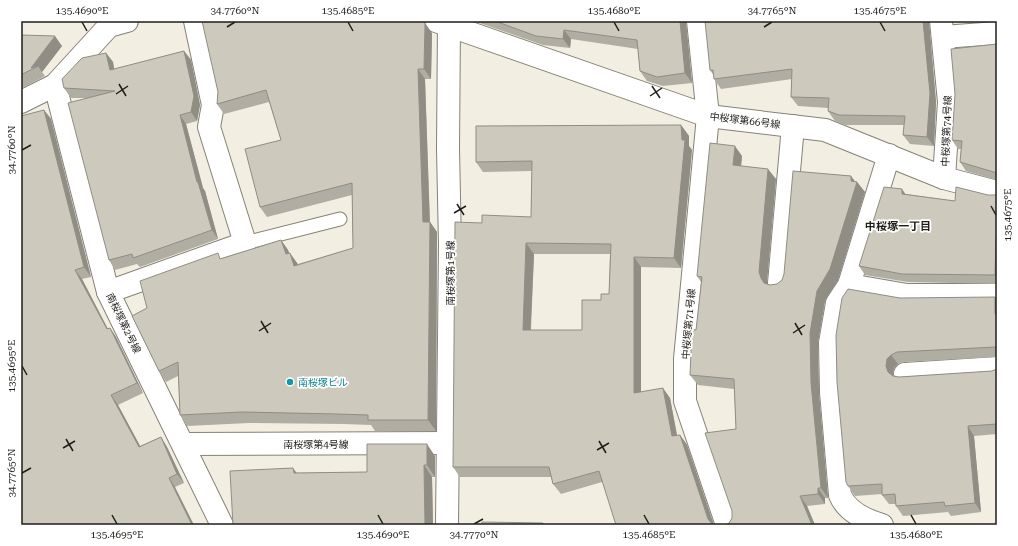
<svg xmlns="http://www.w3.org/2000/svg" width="1018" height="546" viewBox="0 0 1018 546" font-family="'Roboto Serif','Noto Sans JP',serif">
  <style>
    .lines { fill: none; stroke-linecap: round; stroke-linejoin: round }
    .service-casing { stroke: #858276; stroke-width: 15 }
    .minor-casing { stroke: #858276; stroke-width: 24 }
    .service { stroke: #fff; stroke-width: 13 }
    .minor { stroke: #fff; stroke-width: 22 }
    .wall { fill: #b0ada3; fill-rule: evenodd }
    .shaded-wall { fill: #908d84 }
    .building { fill: #cdc9bd; stroke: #908d84; fill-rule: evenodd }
    .ticks { fill: none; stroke: #1f1e19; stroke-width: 1.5 }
    .culture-dot { fill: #0f9aa8; stroke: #fff; stroke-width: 1.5 }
    .labels { text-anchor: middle; stroke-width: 3.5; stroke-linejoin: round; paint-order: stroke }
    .street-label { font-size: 10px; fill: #1f1e19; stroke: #fff }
    .culture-label { font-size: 10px; fill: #0d838f; stroke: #fff; text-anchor: start }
    .neighbourhood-label { font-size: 11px; font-weight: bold; fill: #1f1e19; stroke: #fff }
    .neatline { fill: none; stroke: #1f1e19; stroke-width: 1.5 }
    .ticks-label { font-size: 10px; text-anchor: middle; fill: #1f1e19 }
  </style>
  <rect width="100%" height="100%" fill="#f2eee1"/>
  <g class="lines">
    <g class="service-casing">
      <path id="service" d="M 245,243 L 340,219"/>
    </g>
    <g class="minor-casing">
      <g id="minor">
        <path d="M 436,21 L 708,116 L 825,130 L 944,178 L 997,192"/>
        <path d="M 698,21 L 708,116 L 685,359 L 685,401 L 727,525"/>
        <path d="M 941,21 L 949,102 L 944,178"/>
        <path d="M 943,37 L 997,33"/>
        <path d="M 55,85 L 108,292 L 222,525"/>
        <path d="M 21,102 L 55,85 L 109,26 L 127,21"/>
        <path d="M 779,283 L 793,126"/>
        <path d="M 849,285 L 907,295 L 997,295"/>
        <path d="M 108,292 L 245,243 L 209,127 L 213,105 L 195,21"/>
        <path d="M 905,374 L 997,368"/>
        <path d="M 183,444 L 449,443"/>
        <path d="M 447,525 L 450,245 L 448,149 L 449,21"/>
        <path d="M 882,525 C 865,520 847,512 840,495 L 831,392 L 830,343 L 837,303 L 849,285 L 889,155"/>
      </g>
    </g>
    <use href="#service" class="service"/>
    <use href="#minor" class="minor"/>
  </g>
  <g class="wall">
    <path d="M 474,21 L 686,21 L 692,83 L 663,86 L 647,81 L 640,71 L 638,49 L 571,39 L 570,48 L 543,45 Z"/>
    <path d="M 929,22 L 936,102 L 934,146 L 910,144 L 903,135 L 904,125 L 845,125 L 835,121 L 828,111 L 828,108 L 798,106 L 791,97 L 792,79 L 721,89 L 714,79 L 714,76 L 710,70 Z"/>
    <path d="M 432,33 L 431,79 L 425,79 L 430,222 L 437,232 L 436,431 L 375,431 L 371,425 L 344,424 L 249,423 L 187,426 L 180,415 L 178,376 L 166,382 L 159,371 L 147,308 L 222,258 L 281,240 L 288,250 L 289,253 L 298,264 L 353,248 L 352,195 L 267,217 L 260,207 L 281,140 L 269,102 L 224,114 L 217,104 L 218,92 Z"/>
    <path d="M 21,35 L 62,46 L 42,72 L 45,76 L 21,89 Z"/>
    <path d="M 997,44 L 997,180 L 966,171 L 960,162 L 961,149 L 958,149 L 952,140 Z"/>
    <path d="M 184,51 L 191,60 L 200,105 L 197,121 L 186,124 L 203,188 L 205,191 L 218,239 L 140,267 L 137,264 L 115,270 L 109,260 L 87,98 L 71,98 L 64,88 L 106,53 L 113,62 L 114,69 Z"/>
    <path d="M 44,110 L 51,119 L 91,277 L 82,279 L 108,329 L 110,328 L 116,337 L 143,393 L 118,405 L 140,446 L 161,437 L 167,447 L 184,483 L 175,487 L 21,525 Z"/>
    <path d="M 681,125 L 689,136 L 689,146 L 692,150 L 681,268 L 641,267 L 641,392 L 670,398 L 677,435 L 680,435 L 687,445 L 714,525 L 602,482 L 561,494 L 553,484 L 551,477 L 460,477 L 453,467 L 482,223 L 531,217 L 532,171 L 483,172 L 476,162 ZM 534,254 L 610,254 L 609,294 L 601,300 L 582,330 L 531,330 Z"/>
    <path d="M 742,156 L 741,166 L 776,179 L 767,282 L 767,284 L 770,285 L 777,284 L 782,280 L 854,181 L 857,182 L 865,192 L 838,280 L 825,301 L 818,343 L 819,393 L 828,498 L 825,498 L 825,504 L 807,506 L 815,525 L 726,525 L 729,523 L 732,518 L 736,429 L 734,389 L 698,385 L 690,375 L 696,330 L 701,282 L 697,276 Z"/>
    <path d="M 906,194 L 955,201 L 988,195 L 995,195 L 997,194 L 997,284 L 908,282 L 865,275 L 859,266 Z"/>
    <path d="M 900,298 L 997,300 L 997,357 L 904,362 L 898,364 L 894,368 L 893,375 L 899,377 L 992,371 L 997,369 L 997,434 L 974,436 L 981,512 L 951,516 L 948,512 L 903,516 L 896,506 L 896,504 L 889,504 L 882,495 L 882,494 L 855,496 L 848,486 Z"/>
    <path d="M 435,456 L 435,477 L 432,477 L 433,525 L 233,525 L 297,473 L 367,472 Z"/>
  </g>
  <g class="shaded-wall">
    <path d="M 680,21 L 686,21 L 692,83 L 685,73 Z"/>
    <path d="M 923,21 L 929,21 L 936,102 L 934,146 L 927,137 Z"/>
    <path d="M 425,23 L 432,33 L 431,79 L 424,69 Z"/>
    <path d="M 564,30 L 571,39 L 570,48 L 563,39 Z"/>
    <path d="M 55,36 L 62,46 L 42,72 L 38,66 L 31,68 Z"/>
    <path d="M 184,51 L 191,60 L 200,105 L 197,121 L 191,112 Z"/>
    <path d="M 106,53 L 113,62 L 116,79 L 110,70 Z"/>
    <path d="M 418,69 L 425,79 L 430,229 L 430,222 L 437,232 L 436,431 L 428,420 Z"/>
    <path d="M 44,110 L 51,119 L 91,277 L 84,267 Z"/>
    <path d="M 180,115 L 186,124 L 203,188 L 205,191 L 218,239 L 212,230 L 197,182 Z"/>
    <path d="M 681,125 L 689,136 L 689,146 L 692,150 L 681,268 L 674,258 L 682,140 Z"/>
    <path d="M 735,146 L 742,156 L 740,176 L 733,165 Z"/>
    <path d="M 768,169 L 776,179 L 767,282 L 768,289 L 761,278 L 759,272 Z"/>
    <path d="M 851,176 L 857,184 L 857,182 L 865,192 L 838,280 L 825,301 L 818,343 L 819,393 L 828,498 L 821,488 L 811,383 L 810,333 L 817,291 L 851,181 Z"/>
    <path d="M 902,189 L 908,198 L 902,194 Z"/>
    <path d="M 996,238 L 997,240 L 997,277 L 995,275 Z"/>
    <path d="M 281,240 L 288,250 L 293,264 L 286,254 Z"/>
    <path d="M 526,243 L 534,254 L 530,341 L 523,330 Z"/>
    <path d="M 290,253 L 297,263 L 301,276 L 294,266 Z"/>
    <path d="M 634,257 L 641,267 L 641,404 L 634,393 Z"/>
    <path d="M 75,270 L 82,279 L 113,339 L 107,329 Z"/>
    <path d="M 995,297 L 997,300 L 997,317 L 995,314 Z"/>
    <path d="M 110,328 L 116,337 L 143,393 L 137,383 Z"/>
    <path d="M 891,355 L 898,364 L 894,368 L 893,375 L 895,381 L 888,372 L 886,366 L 887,359 Z"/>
    <path d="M 663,388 L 670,398 L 679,446 L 672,436 Z"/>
    <path d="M 111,395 L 118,405 L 146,457 L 139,447 Z"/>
    <path d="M 968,426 L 974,436 L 981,512 L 975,503 Z"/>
    <path d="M 680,435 L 687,445 L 714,525 L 712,525 L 708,519 Z"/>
    <path d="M 161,437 L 167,447 L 184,483 L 177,474 Z"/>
    <path d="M 427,444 L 435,456 L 435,477 L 427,465 Z"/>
    <path d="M 424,465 L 432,477 L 433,525 L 425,525 Z"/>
    <path d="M 293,468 L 302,480 L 294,473 Z"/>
    <path d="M 169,478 L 175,487 L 194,525 L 192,525 Z"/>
    <path d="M 818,488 L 825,498 L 825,504 L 818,494 Z"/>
    <path d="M 800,496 L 807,506 L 815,525 L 812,525 Z"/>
  </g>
  <g class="building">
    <path d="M 202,21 L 423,21 L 425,23 L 424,69 L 418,69 L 423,222 L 430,222 L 428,420 L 368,420 L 368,415 L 337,414 L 242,412 L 180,415 L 178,362 L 159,371 L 132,316 L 147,308 L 140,281 L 218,253 L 220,259 L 281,240 L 286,254 L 290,253 L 294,266 L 353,248 L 352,183 L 260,207 L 245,149 L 281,140 L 266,90 L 217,104 L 218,92 Z"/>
    <path d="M 495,21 L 680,21 L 685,73 L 657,77 L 640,71 L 637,40 L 564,30 L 563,39 L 536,36 Z"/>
    <path d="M 705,21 L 923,21 L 930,93 L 927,137 L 903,135 L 905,116 L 839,115 L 828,111 L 829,98 L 791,97 L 792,69 L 714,79 L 713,70 L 710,70 Z"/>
    <path d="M 21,35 L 55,36 L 31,68 L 38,66 L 21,75 Z"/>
    <path d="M 997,44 L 997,173 L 960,162 L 962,141 L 952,140 L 955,94 L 951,49 Z"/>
    <path d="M 184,51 L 194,96 L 191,112 L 180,115 L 197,182 L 198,182 L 212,230 L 133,258 L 132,254 L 109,260 L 68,103 L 115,91 L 64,88 L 62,79 L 82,58 L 106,53 L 110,70 Z"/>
    <path d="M 44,110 L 84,267 L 75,270 L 107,329 L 110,328 L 137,383 L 111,395 L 139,447 L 161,437 L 177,474 L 169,478 L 192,525 L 21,525 L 21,116 Z"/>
    <path d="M 681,125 L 682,140 L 685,140 L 674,258 L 634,257 L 634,393 L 663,388 L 672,436 L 680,435 L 708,519 L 712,524 L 713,525 L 616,525 L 599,471 L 553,484 L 549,467 L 453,467 L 455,222 L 482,223 L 482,215 L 531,217 L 532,161 L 476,162 L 476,126 ZM 526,243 L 611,244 L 609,294 L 601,294 L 601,300 L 582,300 L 582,330 L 523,330 Z"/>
    <path d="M 710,143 L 735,146 L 733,165 L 768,169 L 759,272 L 761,278 L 764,283 L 770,285 L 777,284 L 782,280 L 784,274 L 793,171 L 851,176 L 851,181 L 857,182 L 830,269 L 817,291 L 810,333 L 811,383 L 821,488 L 818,488 L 818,494 L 800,496 L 812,525 L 726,525 L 729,523 L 732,518 L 732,511 L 705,433 L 736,429 L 734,379 L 690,375 L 692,329 L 696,330 L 702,277 L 697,276 Z"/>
    <path d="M 884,187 L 902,189 L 902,194 L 955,201 L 956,187 L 988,195 L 995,195 L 997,194 L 997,238 L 996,238 L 995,275 L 902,274 L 859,266 Z"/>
    <path d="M 848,289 L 900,298 L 995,297 L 995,314 L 997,314 L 997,348 L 996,347 L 897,352 L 891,355 L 887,359 L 886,366 L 888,372 L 893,376 L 899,377 L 992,371 L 997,369 L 997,424 L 968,426 L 975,503 L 945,506 L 944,502 L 896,506 L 895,494 L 882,495 L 882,484 L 848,486 L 846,482 L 837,382 L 836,335 L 842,298 Z"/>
    <path d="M 367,444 L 427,444 L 427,465 L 424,465 L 425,525 L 233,525 L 230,471 L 293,468 L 294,473 L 367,472 Z"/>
    <path d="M 482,522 L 543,523 L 543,525 L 482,525 Z"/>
  </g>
  <path class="ticks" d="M 82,22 L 87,31M 348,22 L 353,31M 614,22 L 619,31M 880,22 L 885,31M 227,27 L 235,22M 764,27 L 772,22M 119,84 L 126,96M 652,86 L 660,98M 116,94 L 128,86M 650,96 L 662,88M 22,150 L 31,145M 457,204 L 464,215M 991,206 L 996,215M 454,213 L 466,206M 261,321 L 268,333M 795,323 L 802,335M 259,331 L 271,323M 793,333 L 805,325M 22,366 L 27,375M 66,439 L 73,451M 599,441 L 606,453M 63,448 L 75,441M 597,450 L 609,443M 22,473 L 31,468M 112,515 L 117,524M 378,515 L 383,524M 644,515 L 649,524M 911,515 L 916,524M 474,524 L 483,519"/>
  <circle class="culture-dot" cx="290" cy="382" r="4"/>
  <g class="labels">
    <g class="street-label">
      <text transform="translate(745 120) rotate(7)" y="4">中桜塚第66号線</text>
      <text transform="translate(946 131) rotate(-88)" y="4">中桜塚第74号線</text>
      <text transform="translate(450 273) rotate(-90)" y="4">南桜塚第1号線</text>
      <text transform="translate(124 323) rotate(64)" y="4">南桜塚第2号線</text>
      <text transform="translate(688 324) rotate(-85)" y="4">中桜塚第71号線</text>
      <text x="316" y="448">南桜塚第4号線</text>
    </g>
    <g class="culture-label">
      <text x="298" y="386">南桜塚ビル</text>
    </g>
    <g class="neighbourhood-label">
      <text x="898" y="230">中桜塚一丁目</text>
    </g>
  </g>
  <rect width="1018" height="546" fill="none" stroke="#ffffff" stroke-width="44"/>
  <rect x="22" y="22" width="974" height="502" class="neatline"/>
  <g class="ticks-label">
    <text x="82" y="14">135.4690°E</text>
    <text x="235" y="14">34.7760°N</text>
    <text x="348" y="14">135.4685°E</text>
    <text x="614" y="14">135.4680°E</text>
    <text x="772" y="14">34.7765°N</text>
    <text x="880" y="14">135.4675°E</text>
    <text transform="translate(11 150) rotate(-90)" y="4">34.7760°N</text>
    <text transform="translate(1007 215) rotate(-90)" y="4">135.4675°E</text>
    <text transform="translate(11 366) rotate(-90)" y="4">135.4695°E</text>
    <text transform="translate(11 473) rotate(-90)" y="4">34.7765°N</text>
    <text x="117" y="538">135.4695°E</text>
    <text x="383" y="538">135.4690°E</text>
    <text x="474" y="538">34.7770°N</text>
    <text x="649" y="538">135.4685°E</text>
    <text x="916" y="538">135.4680°E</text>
  </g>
</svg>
